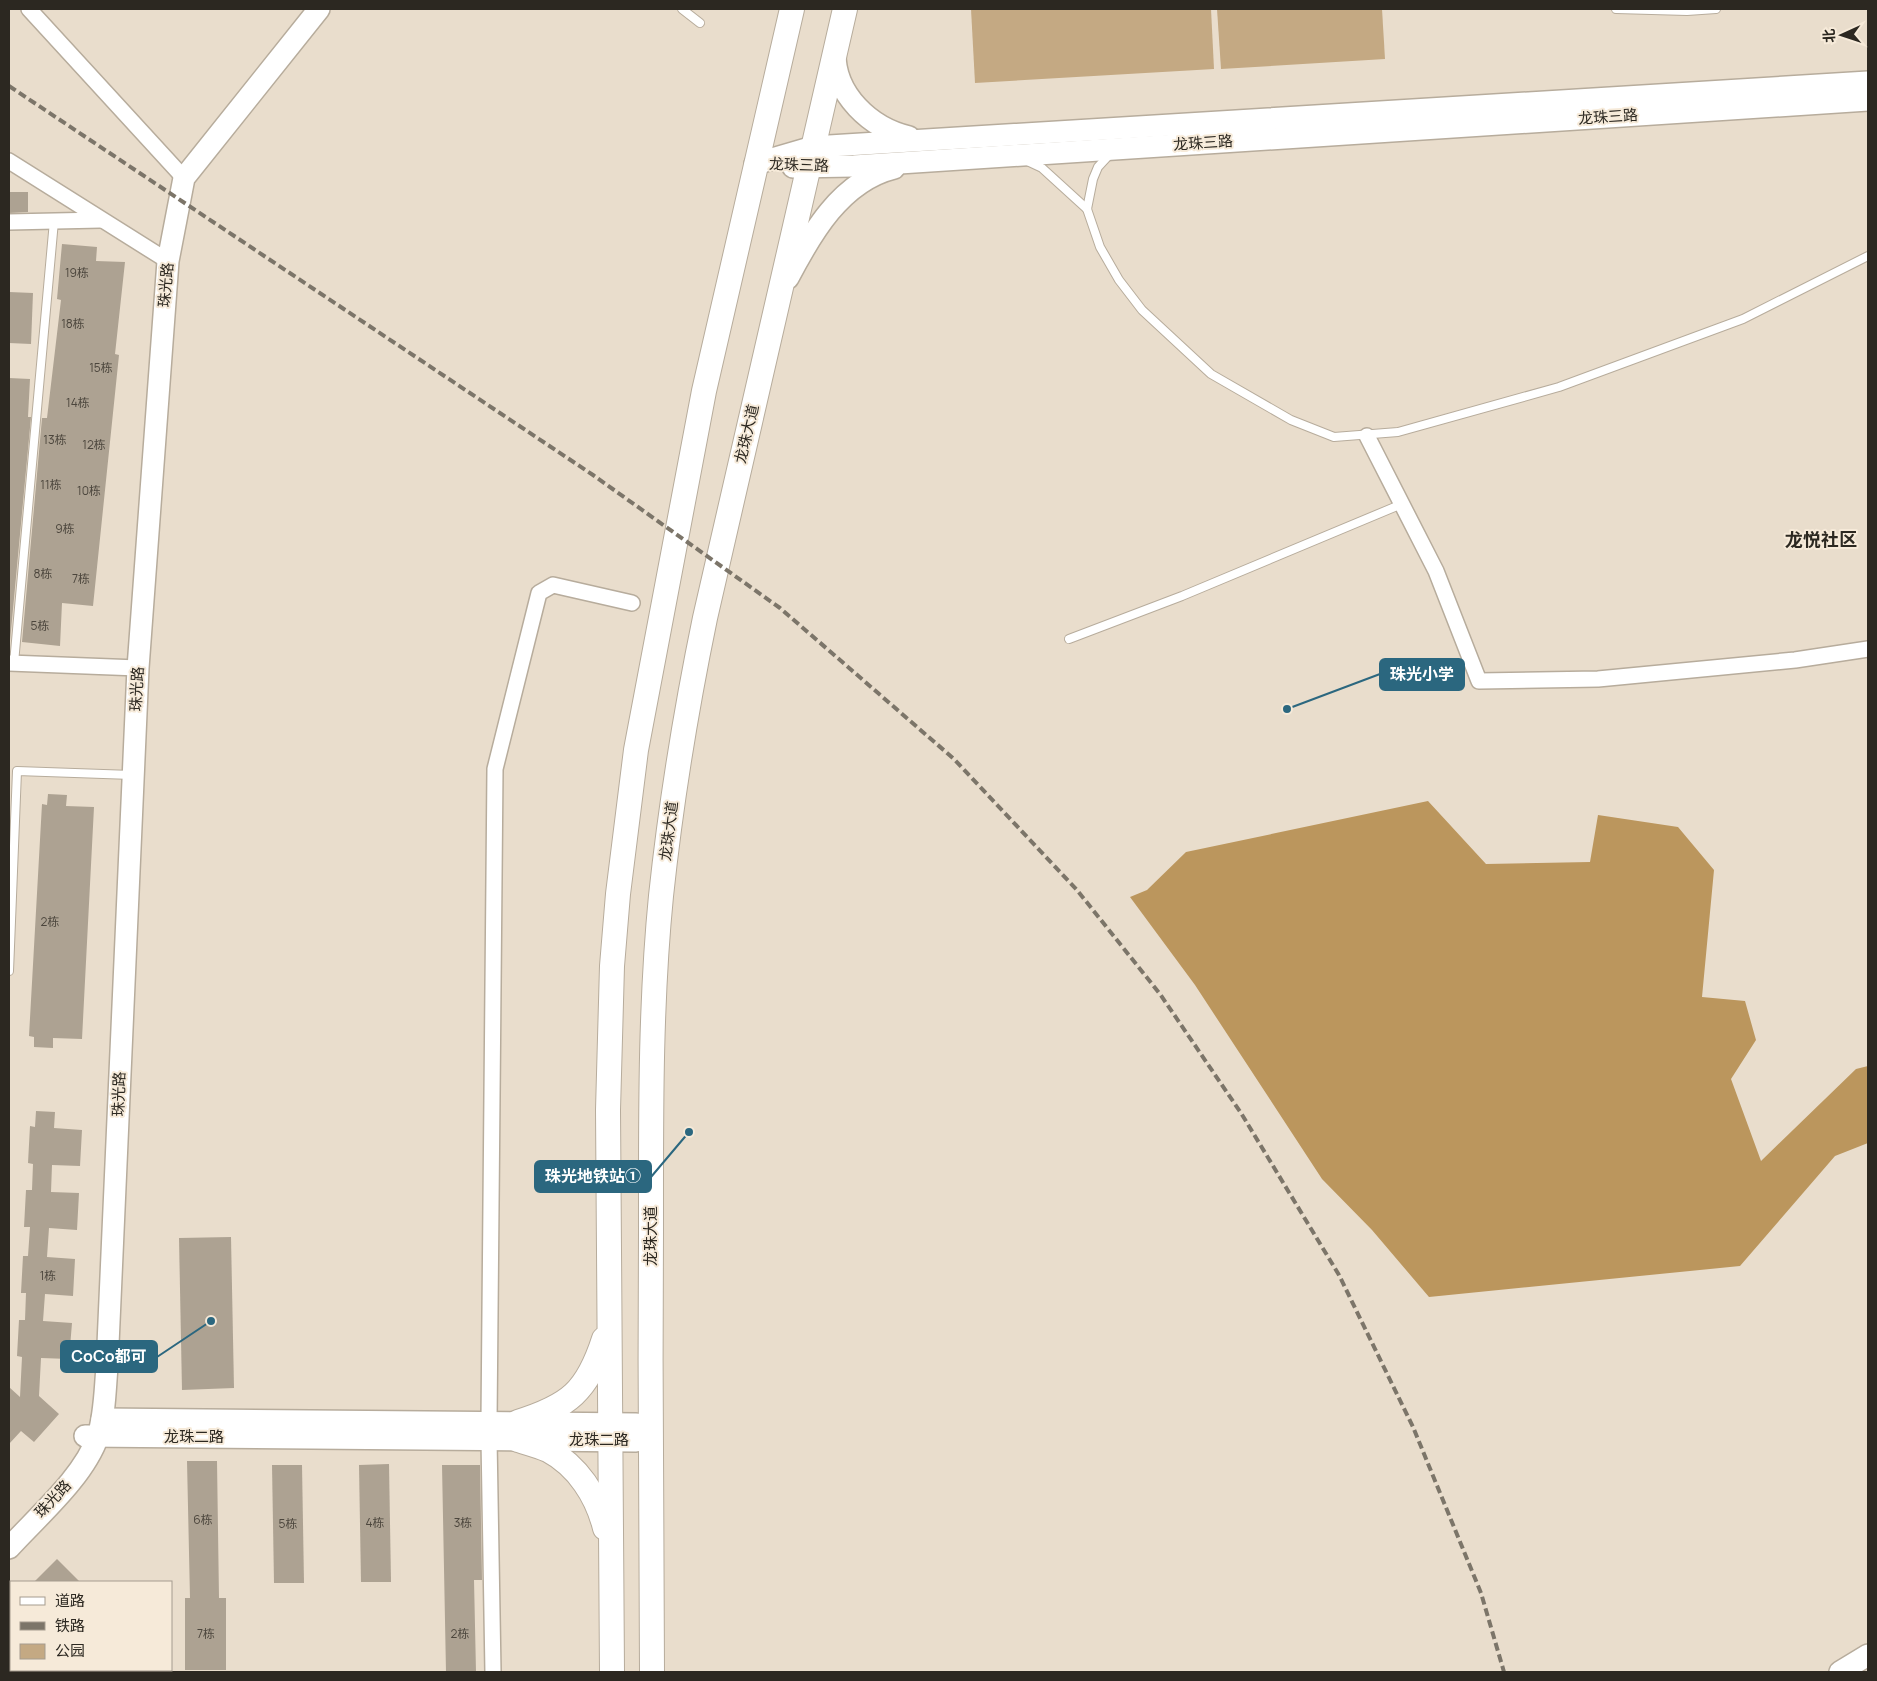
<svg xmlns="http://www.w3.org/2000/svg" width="1877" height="1681" viewBox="0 0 1877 1681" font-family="Manrope,'Noto Sans SC',sans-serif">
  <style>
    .green { fill: #c4a983 }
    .forest { fill: #bb965d }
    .building { fill: #ada292 }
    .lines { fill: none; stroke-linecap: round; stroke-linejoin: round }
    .lane-casing { stroke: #b7ac9c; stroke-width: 10 }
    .street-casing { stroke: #b7ac9c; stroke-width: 18 }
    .secondary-casing { stroke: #b7ac9c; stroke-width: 24 }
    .primary-casing { stroke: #b7ac9c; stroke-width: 26 }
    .lane { stroke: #fff; stroke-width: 8 }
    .street { stroke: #fff; stroke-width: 15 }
    .secondary { stroke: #fff; stroke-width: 21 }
    .primary { stroke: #fff; stroke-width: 24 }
    .rail { stroke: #7c7569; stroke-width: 4; stroke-dasharray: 8 4; stroke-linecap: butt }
    .labels { text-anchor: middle; stroke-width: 4; stroke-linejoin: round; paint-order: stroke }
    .number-label { font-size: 12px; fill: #4c463d }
    .street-label { font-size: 15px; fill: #2c2821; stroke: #f6ead9 }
    .quarter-label { font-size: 18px; font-weight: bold; fill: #2c2821; stroke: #f6ead9 }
    .leader { fill: none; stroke: #2b677f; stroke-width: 2 }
    .callout-dot { fill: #2b677f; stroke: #f6ead9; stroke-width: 2 }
    .callout { fill: #2b677f; stroke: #2b677f; stroke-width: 2 }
    .callout-label { font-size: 16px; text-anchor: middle; font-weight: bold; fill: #fff }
  </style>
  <rect width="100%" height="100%" fill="#e9ddcc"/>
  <g class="green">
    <path d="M 971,9 L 1211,9 L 1214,69 L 975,83 Z"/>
    <path d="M 1217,9 L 1382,9 L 1385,59 L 1221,69 Z"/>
  </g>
  <path class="forest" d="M 1428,801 L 1486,864 L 1590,862 L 1598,815 L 1678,827 L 1714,870 L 1702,997 L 1745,1001 L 1756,1040 L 1731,1079 L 1761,1161 L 1856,1069 L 1868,1066 L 1868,1143 L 1835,1156 L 1740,1266 L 1429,1297 L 1372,1230 L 1322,1179 L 1195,985 L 1130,897 L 1147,890 L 1186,852 Z"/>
  <g class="building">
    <path d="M 9,192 L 28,192 L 28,212 L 9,213 Z"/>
    <path d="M 62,244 L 97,247 L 96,261 L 125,262 L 115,354 L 119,355 L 93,606 L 62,603 L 60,646 L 22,642 L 42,418 L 47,418 L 61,300 L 57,299 Z"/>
    <path d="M 9,292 L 33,293 L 31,344 L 9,343 Z"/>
    <path d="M 9,378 L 30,379 L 28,417 L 31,417 L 10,641 Z"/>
    <path d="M 48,794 L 67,795 L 66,806 L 94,807 L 82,1039 L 53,1038 L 53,1048 L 34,1047 L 34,1037 L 29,1036 L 42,804 L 47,805 Z"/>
    <path d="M 36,1111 L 55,1112 L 54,1128 L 82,1130 L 80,1166 L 52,1165 L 51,1192 L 79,1193 L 77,1230 L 49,1228 L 47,1257 L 75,1259 L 73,1296 L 45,1294 L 43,1321 L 72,1323 L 69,1359 L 41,1358 L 39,1396 L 59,1414 L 34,1442 L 21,1431 L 9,1444 L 9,1387 L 20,1397 L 22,1357 L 17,1356 L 19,1320 L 25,1320 L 26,1293 L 21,1293 L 23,1256 L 28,1256 L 30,1227 L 24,1227 L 26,1190 L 32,1190 L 33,1164 L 28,1163 L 30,1126 L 35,1127 Z"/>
    <path d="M 231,1237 L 234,1388 L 182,1390 L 179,1238 Z"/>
    <path d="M 187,1461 L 217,1461 L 219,1598 L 226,1598 L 226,1670 L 185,1670 L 185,1598 L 190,1598 Z"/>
    <path d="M 389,1464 L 391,1582 L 361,1582 L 359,1465 Z"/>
    <path d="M 272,1465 L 302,1465 L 304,1583 L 274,1583 Z"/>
    <path d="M 442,1465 L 480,1465 L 482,1580 L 474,1580 L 476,1672 L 446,1672 Z"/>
    <path d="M 57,1559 L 80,1582 L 34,1582 Z"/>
  </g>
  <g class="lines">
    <g class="lane-casing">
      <g id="lane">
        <path d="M 682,9 L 700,23"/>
        <path d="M 1616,9 L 1687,11 L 1716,9"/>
        <path d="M 1110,154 L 1098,167 L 1093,179 L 1087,209 L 1100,247 L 1119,280 L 1142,310 L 1211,374 L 1291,420 L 1334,437 L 1398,432 L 1559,387 L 1743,319 L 1868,256"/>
        <path d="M 1027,161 L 1042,168 L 1087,209"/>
        <path d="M 1069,639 L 1182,596 L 1402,504"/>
        <path d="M 14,663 L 54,221"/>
        <path d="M 9,971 L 17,771 L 132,775"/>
      </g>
    </g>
    <g class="street-casing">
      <g id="street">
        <path d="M 29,9 L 184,178"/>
        <path d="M 9,161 L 168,261"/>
        <path d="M 9,222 L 101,220"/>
        <path d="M 1367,436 L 1436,571 L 1479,681 L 1598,679 L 1795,660 L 1868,649"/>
        <path d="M 9,663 L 138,668"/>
        <path d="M 489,1422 L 495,769 L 539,593 L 553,585 L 632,603"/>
        <path d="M 489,1439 L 493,1672"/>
      </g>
    </g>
    <g class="secondary-casing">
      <g id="secondary">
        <path d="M 835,52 C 834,95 871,128 909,137"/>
        <path d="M 755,164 L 813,147 L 1868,82"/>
        <path d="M 793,167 L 854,166 L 1868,100"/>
        <path d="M 788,278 C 811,234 841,181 894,168"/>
        <path d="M 85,1436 L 636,1441 L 650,1432 L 636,1424 L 102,1419"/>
        <path d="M 9,1548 C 38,1516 84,1477 98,1436 C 105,1414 105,1389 107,1367 L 138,668 L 168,261 L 184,178 L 319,9"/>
        <path d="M 1840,1672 L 1868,1655"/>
      </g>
    </g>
    <g class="primary-casing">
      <g id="primary">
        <path d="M 518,1422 C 569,1406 587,1392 604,1339"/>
        <path d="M 518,1440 C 528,1443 539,1446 548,1450 C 578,1466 597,1496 605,1528"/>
        <path d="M 612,1672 L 608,1110 L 612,966 L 618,894 L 636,750 L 704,391 L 792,9"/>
        <path d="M 652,1672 C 651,1525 650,1378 651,1231 C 651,1119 650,1007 661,896 C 671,802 686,710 705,618 L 845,9"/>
      </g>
    </g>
    <use href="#lane" class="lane"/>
    <use href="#street" class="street"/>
    <use href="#secondary" class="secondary"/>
    <use href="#primary" class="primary"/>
    <path class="rail" d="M 9,86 L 593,475 L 780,608 L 954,759 L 1077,890 L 1160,994 L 1241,1113 L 1339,1275 L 1413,1427 L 1481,1593 L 1504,1672"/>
  </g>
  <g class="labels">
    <g class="number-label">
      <text x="77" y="277">19栋</text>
      <text x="73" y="328">18栋</text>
      <text x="101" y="372">15栋</text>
      <text x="78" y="407">14栋</text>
      <text x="55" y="444">13栋</text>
      <text x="94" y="449">12栋</text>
      <text x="51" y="489">11栋</text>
      <text x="89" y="495">10栋</text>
      <text x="65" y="533">9栋</text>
      <text x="43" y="578">8栋</text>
      <text x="81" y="583">7栋</text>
      <text x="40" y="630">5栋</text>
      <text x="50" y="926">2栋</text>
      <text x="48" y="1280">1栋</text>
      <text x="203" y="1524">6栋</text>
      <text x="375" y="1527">4栋</text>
      <text x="463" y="1527">3栋</text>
      <text x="288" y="1528">5栋</text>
      <text x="206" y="1638">7栋</text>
      <text x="460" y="1638">2栋</text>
    </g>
    <g class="street-label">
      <text transform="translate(1608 117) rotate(-4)" y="5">龙珠三路</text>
      <text transform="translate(1203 143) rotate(-4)" y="5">龙珠三路</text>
      <text transform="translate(799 165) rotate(2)" y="5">龙珠三路</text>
      <text transform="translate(166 285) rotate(-85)" y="5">珠光路</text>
      <text transform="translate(747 434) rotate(-77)" y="5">龙珠大道</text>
      <text transform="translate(137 689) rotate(-87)" y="5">珠光路</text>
      <text transform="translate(669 831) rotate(-83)" y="5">龙珠大道</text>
      <text transform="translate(119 1094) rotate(-88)" y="5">珠光路</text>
      <text transform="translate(651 1236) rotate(-90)" y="5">龙珠大道</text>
      <text x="194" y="1442">龙珠二路</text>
      <text x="599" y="1445">龙珠二路</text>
      <text transform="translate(53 1499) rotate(-47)" y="5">珠光路</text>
    </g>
    <g class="quarter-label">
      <text x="1821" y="546">龙悦社区</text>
    </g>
  </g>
  <path class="leader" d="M1287 709L1380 674M689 1132L651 1177M211 1321L157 1357"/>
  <g class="callout-dot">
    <circle cx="1287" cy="709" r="5"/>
    <circle cx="689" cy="1132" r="5"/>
    <circle cx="211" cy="1321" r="5"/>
  </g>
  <g class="callout">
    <rect x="1380" y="659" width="84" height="31" rx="5"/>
    <rect x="535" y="1161" width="116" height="31" rx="5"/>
    <rect x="61" y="1341" width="96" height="31" rx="5"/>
  </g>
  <g class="callout-label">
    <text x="1422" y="680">珠光小学</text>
    <text x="593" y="1182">珠光地铁站①</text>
    <text x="109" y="1362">CoCo都可</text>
  </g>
  <rect width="1877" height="1681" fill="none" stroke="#2c2821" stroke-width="20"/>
  <rect x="10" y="1581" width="162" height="90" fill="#f6ead9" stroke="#a59c8f"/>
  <rect x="20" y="1597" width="25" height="8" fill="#ffffff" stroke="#a59c8f"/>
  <text x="55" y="1606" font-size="15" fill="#2c2821">道路</text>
  <rect x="20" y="1622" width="25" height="8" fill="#7c7569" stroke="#a59c8f"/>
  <text x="55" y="1631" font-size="15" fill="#2c2821">铁路</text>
  <rect x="20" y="1644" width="25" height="15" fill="#c4a983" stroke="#a59c8f"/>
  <text x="55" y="1656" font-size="15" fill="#2c2821">公园</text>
  <g transform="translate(1842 35) rotate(267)" stroke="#f6ead9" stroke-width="4" paint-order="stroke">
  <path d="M0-4L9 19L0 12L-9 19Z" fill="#2c2821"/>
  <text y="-8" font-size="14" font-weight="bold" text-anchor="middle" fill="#2c2821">北</text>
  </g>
</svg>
